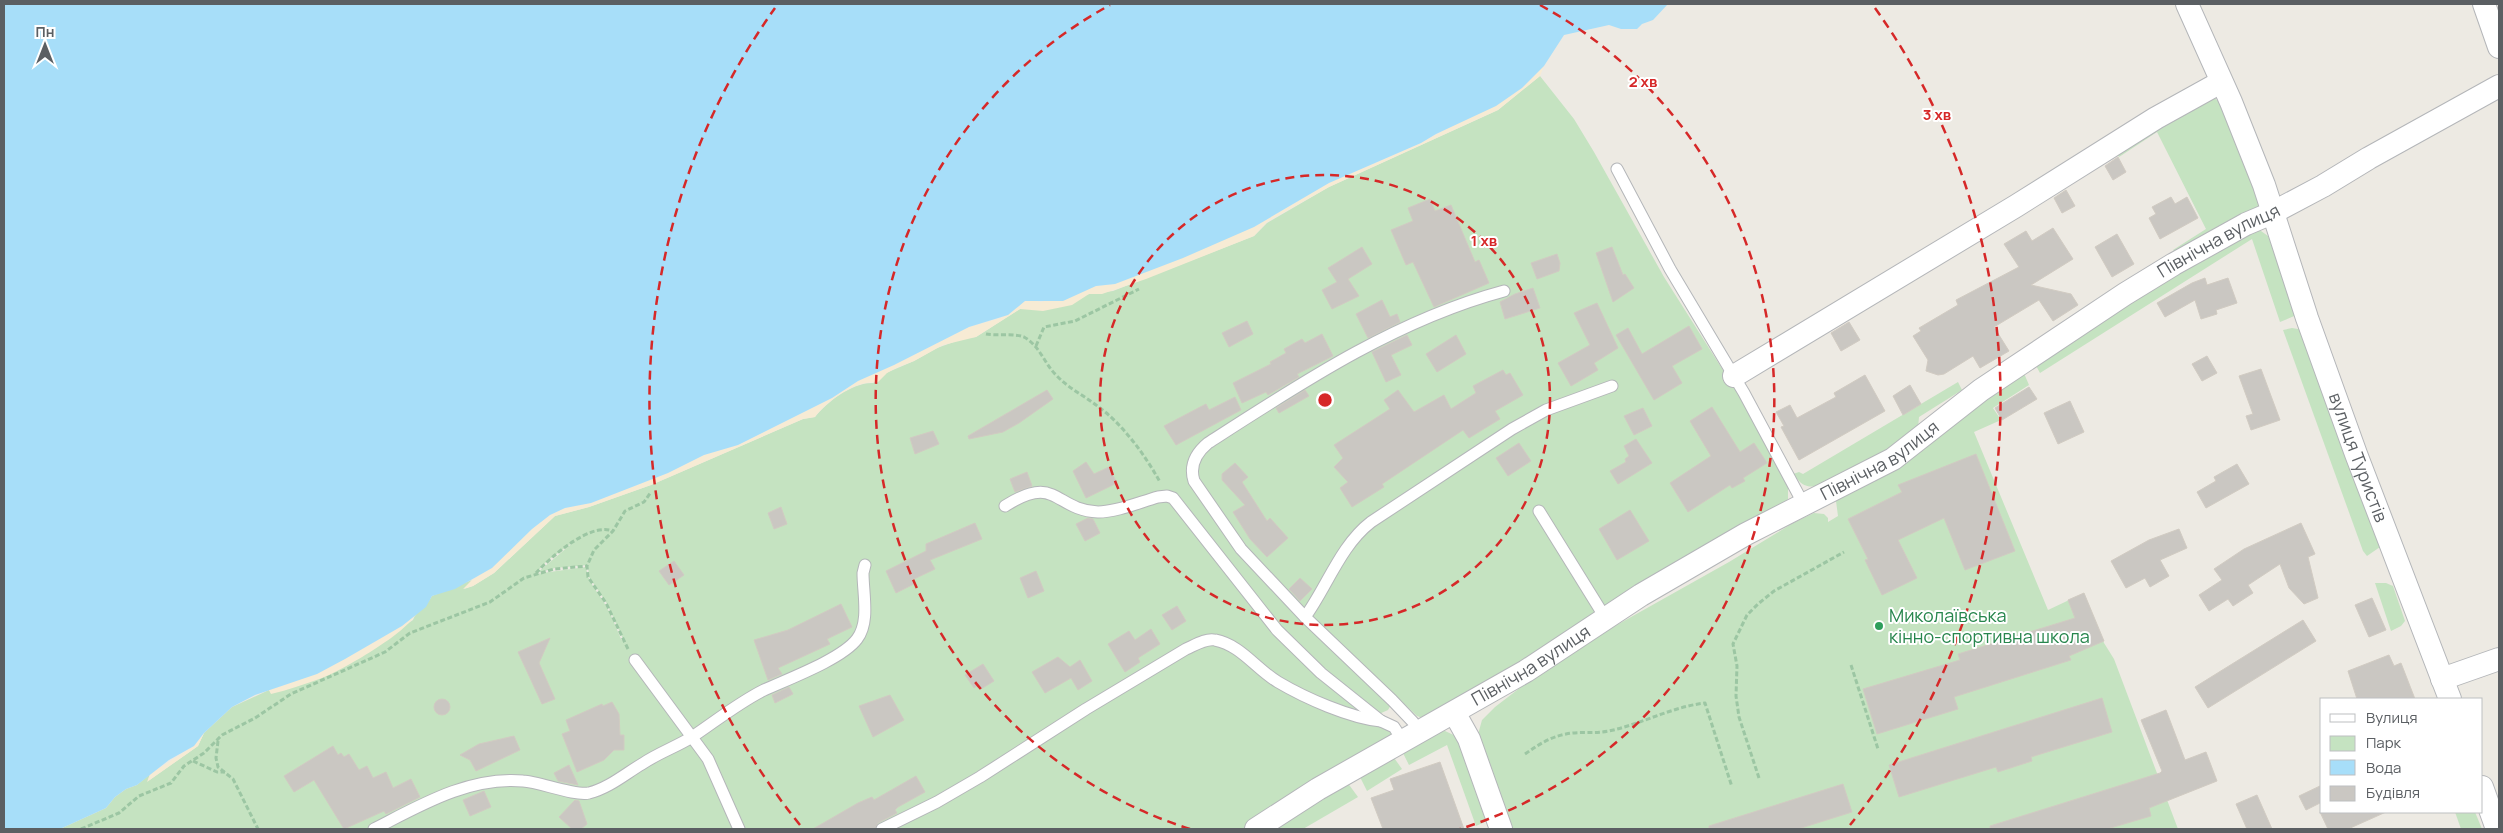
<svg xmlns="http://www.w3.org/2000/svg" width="2503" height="833" viewBox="0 0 2503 833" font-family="Manrope,sans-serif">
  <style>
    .green { fill: #c5e3c1; fill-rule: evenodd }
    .sand { fill: #f7ebd4 }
    .water { fill: #a7def9 }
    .building { fill: #cac7c2; stroke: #d1cbc2 }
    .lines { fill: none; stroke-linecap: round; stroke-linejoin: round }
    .service-casing { stroke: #b4b6b9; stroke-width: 13 }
    .minor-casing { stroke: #b4b6b9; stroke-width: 24 }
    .path { stroke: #9cc6a3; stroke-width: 3; stroke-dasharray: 5 2.5; stroke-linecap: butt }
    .service { stroke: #fff; stroke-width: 11 }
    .minor { stroke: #fff; stroke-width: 22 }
    .ring { fill: none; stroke: #d62828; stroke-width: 2.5; stroke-dasharray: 9 6 }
    .leisure-dot { fill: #2e9e5b; stroke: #fff; stroke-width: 2 }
    .labels { text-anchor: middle; stroke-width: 4; stroke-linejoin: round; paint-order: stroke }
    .street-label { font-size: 18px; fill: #5b5f63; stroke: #fff }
    .leisure-label { font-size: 18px; fill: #27864d; stroke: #fff; text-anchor: start }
    .centre { fill: #d62828; stroke: #fff; stroke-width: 2.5 }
    .ring-label { font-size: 15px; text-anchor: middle; font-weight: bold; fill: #d62828; stroke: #fff; stroke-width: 4; stroke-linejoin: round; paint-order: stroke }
  </style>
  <rect width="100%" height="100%" fill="#edeae3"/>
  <g class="green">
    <path d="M 1540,76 L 1574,119 L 1594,152 L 1664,277 L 1740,397 L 1788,486 L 1788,499 L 1783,505 L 1425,719 L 1417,716 L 1396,696 L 1388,710 L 1370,718 L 1312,694 L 1279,678 L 1214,637 L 979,775 L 876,829 L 60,829 L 106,808 L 115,797 L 126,789 L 137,785 L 150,774 L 148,781 L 191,751 L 198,746 L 204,733 L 232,707 L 269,690 L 271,693 C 325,682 368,651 413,620 C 416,611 427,606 432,596 L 472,580 L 464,589 L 473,586 L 494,573 L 555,516 L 589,507 L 651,485 L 803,419 L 815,417 C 827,402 853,382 873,383 L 886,373 L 914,361 L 937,348 L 965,338 L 976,337 L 1020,309 L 1049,309 L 1089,294 L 1113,291 L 1254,236 L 1267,223 L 1329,187 L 1498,110 ZM 576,540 L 537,573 L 555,568 L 588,565 L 589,577 L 606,602 L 625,643 L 621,639 C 616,628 612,616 606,606 C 598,591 588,584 586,567 L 535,574 L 547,561 Z"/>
    <path d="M 2212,96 L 2224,106 L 2264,204 L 2179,255 L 2173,250 L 2206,229 L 2157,132 L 2119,157 L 2116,153 Z"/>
    <path d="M 2250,230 L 2261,231 L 2268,236 L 2299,314 L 2280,322 L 2252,239 L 2040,373 L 2034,362 Z"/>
    <path d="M 2292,328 L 2304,330 L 2380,547 L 2367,556 L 2363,551 L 2283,330 Z"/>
    <path d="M 2023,371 L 2029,385 L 1993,408 L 2001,420 L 1974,432 L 2048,610 L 2084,593 L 2104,643 L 2114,659 L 2178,829 L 1506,829 L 1477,738 L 1482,720 L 1495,707 L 1525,684 L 1599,635 L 1729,562 L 1793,523 L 1814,513 L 1824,514 L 1828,518 L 1828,522 L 1838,516 L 1836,501 Z"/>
    <path d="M 1958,382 L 1962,390 L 1919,417 L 1918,428 L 1912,436 L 1819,486 C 1805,488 1802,485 1793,474 L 1799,472 L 1803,474 Z"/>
    <path d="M 2375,583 L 2386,583 L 2393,586 L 2405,621 L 2401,626 L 2391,631 Z"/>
    <path d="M 1211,644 C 1241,652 1258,678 1285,690 C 1321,707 1360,715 1395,734 L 1243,829 L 890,829 L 1190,650 Z"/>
    <path d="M 1445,731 L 1458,737 L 1489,820 L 1476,826 L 1447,745 L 1409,765 L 1403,753 L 1436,732 Z"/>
    <path d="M 1392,755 L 1402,769 L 1367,791 L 1360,777 Z"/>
    <path d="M 1347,782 L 1358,797 L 1303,829 L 1271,829 Z"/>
    <path d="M 2455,812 L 2475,812 L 2482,829 L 2461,829 Z"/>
  </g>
  <g class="sand">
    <path d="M 1544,66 L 1540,76 L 1498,110 L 1329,187 L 1267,222 L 1254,236 L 1146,279 L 1102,294 L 1089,294 L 1072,305 L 1043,311 L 1020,309 L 976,337 L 943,345 L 914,361 L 896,368 L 887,373 L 878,382 C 874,383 870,382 866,383 C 848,386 825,403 815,417 L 803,419 L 651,485 L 589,507 L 555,516 L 494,573 L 473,586 L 463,589 L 472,580 L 492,567 L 532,529 L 550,515 L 565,508 L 591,503 L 668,473 L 704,455 L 738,445 L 832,398 L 858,381 L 894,365 L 969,327 L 1001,318 L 1025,301 L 1033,300 L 1041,302 L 1096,286 L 1115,284 L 1254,227 L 1329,183 L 1421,143 L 1522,88 Z"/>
    <path d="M 415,614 C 410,631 341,671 322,678 C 305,684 288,690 271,694 L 269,690 C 306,679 338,663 371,644 C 387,634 401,627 415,614 Z"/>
    <path d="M 204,733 L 198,746 L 147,782 L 150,774 L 194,746 Z"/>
  </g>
  <path class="water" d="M 4,4 L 1668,4 L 1653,20 L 1642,24 L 1637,29 L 1621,29 L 1609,25 L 1564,35 L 1544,66 L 1522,88 L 1496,106 L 1436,134 L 1421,143 L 1329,183 L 1254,227 L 1183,258 L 1115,284 L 1096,286 L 1063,301 L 1025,301 L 1008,315 L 969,327 L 894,365 L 858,381 L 832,398 L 738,445 L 704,455 L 668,473 L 591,503 L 565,508 L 550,515 L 532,529 L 492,568 L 455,589 L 432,596 L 426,607 L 402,626 L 345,659 L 317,674 L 255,695 L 232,707 L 204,733 L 194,746 L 169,760 L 137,785 L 126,789 L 115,797 L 106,808 L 60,829 L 4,829 Z"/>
  <g class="building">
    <path d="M 2118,157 L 2126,172 L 2113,180 L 2105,166 Z"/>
    <path d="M 2066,190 L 2075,206 L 2062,213 L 2054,198 Z"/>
    <path d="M 2171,197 L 2175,204 L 2187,197 L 2198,218 L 2160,239 L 2149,218 L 2156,214 L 2152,207 Z"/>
    <path d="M 1430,199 L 1435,211 L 1451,205 L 1475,262 L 1479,260 L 1489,283 L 1434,307 L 1413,262 L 1406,265 L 1391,230 L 1413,221 L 1408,208 Z"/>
    <path d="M 2053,228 L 2073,259 L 2031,285 L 2071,294 L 2078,305 L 2053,321 L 2039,300 L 1994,327 L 2009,351 L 1980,368 L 1973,356 L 1944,374 L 1938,375 L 1926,371 L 1928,360 L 1913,336 L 1921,331 L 1919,328 L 1958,305 L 1956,300 L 2019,267 L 2004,244 L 2026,231 L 2032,241 Z"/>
    <path d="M 2117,234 L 2134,264 L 2112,277 L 2095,247 Z"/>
    <path d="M 1362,247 L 1372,264 L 1348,279 L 1359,296 L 1332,309 L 1322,290 L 1337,282 L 1328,268 Z"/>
    <path d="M 1612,247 L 1623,275 L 1625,274 L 1634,288 L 1613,302 L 1596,253 Z"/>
    <path d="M 1557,254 L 1560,263 L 1559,271 L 1537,279 L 1531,263 Z"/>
    <path d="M 2205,278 L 2207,285 L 2228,278 L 2237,303 L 2216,310 L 2217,314 L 2201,319 L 2195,300 L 2165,317 L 2157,303 L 2192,283 Z"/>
    <path d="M 1533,288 L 1540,308 L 1505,319 L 1500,302 L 1515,294 Z"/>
    <path d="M 1382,300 L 1390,317 L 1397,314 L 1400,322 L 1368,338 L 1356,314 Z"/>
    <path d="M 1597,303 L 1618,348 L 1594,363 L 1598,370 L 1571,386 L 1558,363 L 1590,345 L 1574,313 Z"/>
    <path d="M 1247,321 L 1253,334 L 1229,347 L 1222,333 Z"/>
    <path d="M 1849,322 L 1860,340 L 1841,351 L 1831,333 Z"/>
    <path d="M 1689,326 L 1702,349 L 1672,366 L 1682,383 L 1654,400 L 1616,335 L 1628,328 L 1642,354 Z"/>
    <path d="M 1322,334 L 1333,356 L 1297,374 L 1299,377 L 1268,395 L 1266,392 L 1242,403 L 1233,383 L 1271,364 L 1270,362 L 1286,353 L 1284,349 L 1302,339 L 1305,343 Z"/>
    <path d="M 1407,335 L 1412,345 L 1391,355 L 1401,375 L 1386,382 L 1372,352 Z"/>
    <path d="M 1456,335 L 1466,354 L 1437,372 L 1426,354 Z"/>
    <path d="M 2207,356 L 2217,373 L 2202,381 L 2192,364 Z"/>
    <path d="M 2261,369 L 2280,420 L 2251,430 L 2246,416 L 2253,414 L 2239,376 Z"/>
    <path d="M 1503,370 L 1506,375 L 1510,373 L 1523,395 L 1495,411 L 1500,419 L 1469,438 L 1463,430 L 1382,484 L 1384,487 L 1352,507 L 1340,488 L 1348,482 L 1334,467 L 1343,458 L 1334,445 L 1390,409 L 1384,400 L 1398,390 L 1414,412 L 1444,395 L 1451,409 L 1476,393 L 1473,386 Z"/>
    <path d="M 1865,375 L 1885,411 L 1799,460 L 1781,427 L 1784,426 L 1776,412 L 1790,405 L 1797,418 L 1836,397 L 1834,393 Z"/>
    <path d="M 1910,385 L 1921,404 L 1903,415 L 1893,396 Z"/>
    <path d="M 2029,387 L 2037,399 L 2002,420 L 1995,408 Z"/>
    <path d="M 1047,390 L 1053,399 L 1019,423 L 1003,432 L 969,439 L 968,436 Z"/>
    <path d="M 1305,390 L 1309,396 L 1279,413 L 1276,408 Z"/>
    <path d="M 1235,397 L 1241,410 L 1176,445 L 1164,426 L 1206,404 L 1209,410 Z"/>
    <path d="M 2070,401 L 2084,432 L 2058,444 L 2044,413 Z"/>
    <path d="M 1712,407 L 1740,452 L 1754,443 L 1767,463 L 1743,478 L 1745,481 L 1732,488 L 1730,485 L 1688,512 L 1670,483 L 1711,456 L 1690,421 Z"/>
    <path d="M 1643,408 L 1652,426 L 1634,435 L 1624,416 Z"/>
    <path d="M 933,431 L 939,444 L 915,454 L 910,438 Z"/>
    <path d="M 1636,439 L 1652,463 L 1618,484 L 1610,471 L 1626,462 L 1625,459 L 1629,456 L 1624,446 Z"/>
    <path d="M 1519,443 L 1531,461 L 1508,476 L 1496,458 Z"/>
    <path d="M 1976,454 L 2015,551 L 1965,570 L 1944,518 L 1898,540 L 1917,578 L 1882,595 L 1865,560 L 1868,559 L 1848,519 L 1902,492 L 1898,485 Z"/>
    <path d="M 1086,462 L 1094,474 L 1109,467 L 1117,483 L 1086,498 L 1073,471 Z"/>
    <path d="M 1235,463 L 1248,477 L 1242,482 L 1267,521 L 1270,518 L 1288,538 L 1267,557 L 1250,539 L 1233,512 L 1245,505 L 1222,480 L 1222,474 Z"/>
    <path d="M 2237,464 L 2249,484 L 2206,508 L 2197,492 L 2216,481 L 2214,477 Z"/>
    <path d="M 1027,472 L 1032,486 L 1015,492 L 1010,479 Z"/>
    <path d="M 781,507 L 787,524 L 774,529 L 768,513 Z"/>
    <path d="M 1630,510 L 1649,541 L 1617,560 L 1599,529 Z"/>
    <path d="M 1088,518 L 1093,519 L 1100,533 L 1085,541 L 1076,524 Z"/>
    <path d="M 975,523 L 982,539 L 930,560 L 935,569 L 912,580 L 914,584 L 896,593 L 886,571 L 926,551 L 926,544 Z"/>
    <path d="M 2301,523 L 2315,554 L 2308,557 L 2318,598 L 2304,604 L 2289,588 L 2280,564 L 2248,585 L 2253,593 L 2233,606 L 2228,599 L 2209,611 L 2199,595 L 2222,580 L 2214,569 L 2244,549 Z"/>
    <path d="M 2179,529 L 2187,548 L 2160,560 L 2169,576 L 2150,587 L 2145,578 L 2126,588 L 2111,561 L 2149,540 Z"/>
    <path d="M 674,561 L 684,575 L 669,585 L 659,571 Z"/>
    <path d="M 1036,571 L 1044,591 L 1028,598 L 1020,578 Z"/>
    <path d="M 1300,578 L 1312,589 L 1300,601 L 1289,589 Z"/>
    <path d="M 2084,593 L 2104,641 L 2069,656 L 2071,660 L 1954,697 L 1958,709 L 1877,734 L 1863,689 L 1960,660 L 1958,654 L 2075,618 L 2068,600 Z"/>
    <path d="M 2372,598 L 2386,630 L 2369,637 L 2355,605 Z"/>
    <path d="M 841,604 L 852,627 L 827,639 L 830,644 L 778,668 L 782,674 L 768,680 L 754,640 L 788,630 Z"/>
    <path d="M 1177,606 L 1186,621 L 1172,630 L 1162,615 Z"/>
    <path d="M 2303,620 L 2316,641 L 2208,708 L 2195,687 Z"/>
    <path d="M 1151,629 L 1160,644 L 1138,658 L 1140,662 L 1125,672 L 1108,644 L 1129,631 L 1135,640 Z"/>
    <path d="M 550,638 L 539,663 L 555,699 L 542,704 L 518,652 Z"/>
    <path d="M 2389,655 L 2394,666 L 2401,663 L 2415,699 L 2357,699 L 2348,671 Z"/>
    <path d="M 1058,657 L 1070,667 L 1080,660 L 1092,681 L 1078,690 L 1071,678 L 1045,693 L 1032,672 Z"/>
    <path d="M 983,664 L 994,681 L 981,689 L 978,685 L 974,688 L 965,675 Z"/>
    <path d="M 789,687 L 793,694 L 775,703 L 772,695 Z"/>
    <path d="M 890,695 L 904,720 L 873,737 L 859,706 Z"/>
    <path d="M 2102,698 L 2112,732 L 2031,757 L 2032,761 L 1998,772 L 1996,767 L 1899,797 L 1889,765 Z"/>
    <circle cx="442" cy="707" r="8"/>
    <path d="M 612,702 L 619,714 L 620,735 L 624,735 L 624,750 L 614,750 L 604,760 L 577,772 L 562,734 L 570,731 L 566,720 L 602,704 L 603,706 Z"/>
    <path d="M 2166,710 L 2185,760 L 2206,752 L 2217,781 L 2149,808 L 2151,816 L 2107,829 L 1990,829 L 1990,826 L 2160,773 L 2162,771 L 2141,720 Z"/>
    <path d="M 514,736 L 520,750 L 476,771 L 470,760 L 460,755 L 479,744 Z"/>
    <path d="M 333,746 L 338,755 L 341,753 L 344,757 L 349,754 L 359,770 L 367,766 L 373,778 L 386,772 L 393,788 L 411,779 L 420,797 L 386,814 L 384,811 L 344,829 L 314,780 L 294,792 L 284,776 Z"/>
    <path d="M 1440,762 L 1464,829 L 1383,829 L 1371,798 L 1394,790 L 1390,779 Z"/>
    <path d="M 569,765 L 578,785 L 558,781 L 554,773 Z"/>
    <path d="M 916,776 L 925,792 L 898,807 L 895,810 L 897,813 L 878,823 L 875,829 L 813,829 L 858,803 L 872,797 L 874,800 Z"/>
    <path d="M 1843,784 L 1852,812 L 1798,829 L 1709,829 L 1709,826 Z"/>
    <path d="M 2322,785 L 2322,802 L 2306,810 L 2299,796 Z"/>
    <path d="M 484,791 L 491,807 L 470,816 L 463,800 Z"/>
    <path d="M 2257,795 L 2272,829 L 2247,829 L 2236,804 Z"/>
    <path d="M 575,800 L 579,801 L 587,824 L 581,829 L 572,829 L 559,817 Z"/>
    <path d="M 2320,812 L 2386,812 L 2348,829 L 2328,829 Z"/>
  </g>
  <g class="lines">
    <g class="service-casing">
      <g id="service">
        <path d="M 1617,169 L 1670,269 L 1744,393 L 1804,505"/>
        <path d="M 1005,506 C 1057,473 1054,510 1098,512 C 1117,512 1140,502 1158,497 L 1167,496 L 1173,498 L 1277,630 L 1321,673 L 1381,721 L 1394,727 L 1403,741"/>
        <path d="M 1539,511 L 1606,619"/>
        <path d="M 1305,617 C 1327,587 1340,546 1371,522 L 1512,429 L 1546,410 L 1612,386"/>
        <path d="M 635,660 L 708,759 L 739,829"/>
        <path d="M 1419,732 L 1413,722 L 1392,700 L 1305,617 L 1241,549 L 1194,481 C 1189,465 1196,453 1208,443 C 1301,383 1396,320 1504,291"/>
        <path d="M 374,829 C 419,806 469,776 523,781 C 540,782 574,796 589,793 C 609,788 625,774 642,764 C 658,753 676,747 692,737 C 716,721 738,703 764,690 C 788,679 842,659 857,639 C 870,622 863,594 863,573 L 865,565"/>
        <path d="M 882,829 L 937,802 L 980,777 L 1086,709 L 1186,649 C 1195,645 1206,638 1215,640 C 1241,645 1256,669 1278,682 C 1305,698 1350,718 1381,721"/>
      </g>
    </g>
    <g class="minor-casing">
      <g id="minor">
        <path id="s1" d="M 2187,4 L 2231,102 L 2264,185 L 2307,318 L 2356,454 L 2450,699"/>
        <path d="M 2484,4 L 2499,47"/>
        <path d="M 1734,376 L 2016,206 L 2156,118 L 2221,82"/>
        <path d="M 2442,679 L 2499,659"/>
        <path d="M 1455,714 L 1469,739 L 1501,829"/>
        <path d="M 2482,787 L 2497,829"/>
        <path id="s2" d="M 1256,829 L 1318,789 L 1526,671 L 1641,595 L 1746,534 L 1893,459 L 1981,390 L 2125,294 L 2174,264 L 2246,224 L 2272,213 L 2323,186 L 2369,158 L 2499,86"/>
      </g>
    </g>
    <g class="path">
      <path d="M 986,334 C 997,336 1014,333 1024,337 C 1040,346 1044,363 1056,375 C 1068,388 1083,395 1096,405 C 1122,423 1145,455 1160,482"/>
      <path d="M 1036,346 L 1044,327 L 1075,321 L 1139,289"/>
      <path d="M 536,573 C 551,557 590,522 613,531"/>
      <path d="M 628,649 L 606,603 L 588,577 L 587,566 L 594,550 L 613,531 L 625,511 L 644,502 L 651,492"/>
      <path d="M 1851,665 L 1878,749"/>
      <path d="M 218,741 L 216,758 L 218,767 L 233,779 L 258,829"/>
      <path d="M 1525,754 C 1538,745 1550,737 1566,734 C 1580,731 1594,734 1609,731 C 1642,724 1671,707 1705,703 L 1732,787"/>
      <path d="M 193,761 L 217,772 L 225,772"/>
      <path d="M 1759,778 L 1739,717 L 1736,696 L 1737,666 L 1733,644 L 1747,615 L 1758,604 L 1774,591 L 1844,552"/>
      <path d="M 81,829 L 119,813 L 139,796 L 171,783 L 184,766 L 204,753 L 222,735 L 255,718 L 291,694 L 385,652 L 410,633 L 490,602 L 524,578 L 554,569 L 587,566"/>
    </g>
    <use href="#service" class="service"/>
    <use href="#minor" class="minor"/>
  </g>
  <g class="ring">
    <circle cx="1325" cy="400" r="225"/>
    <path d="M1190 829A450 450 0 0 1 1110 5M1540 5A450 450 0 0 1 1460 829"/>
    <path d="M800 825A675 675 0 0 1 775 8M1875 8A675 675 0 0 1 1850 825"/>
  </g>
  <circle class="leisure-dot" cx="1879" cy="626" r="5"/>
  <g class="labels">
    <g class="street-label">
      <text dy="6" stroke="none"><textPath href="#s2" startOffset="1130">Північна вулиця</textPath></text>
      <text dy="6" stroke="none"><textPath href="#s1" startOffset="485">вулиця Туристів</textPath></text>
      <text dy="6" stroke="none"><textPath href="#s2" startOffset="725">Північна вулиця</textPath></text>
      <text dy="6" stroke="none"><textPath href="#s2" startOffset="320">Північна вулиця</textPath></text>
    </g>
    <g class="leisure-label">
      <text x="1889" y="622">Миколаївська<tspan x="1889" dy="21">кінно-спортивна школа</tspan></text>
    </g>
  </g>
  <circle cx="1325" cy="400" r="8" class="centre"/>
  <g class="ring-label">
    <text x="1643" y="87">2 хв</text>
    <text x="1937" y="120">3 хв</text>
    <text x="1484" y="246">1 хв</text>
  </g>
  <rect width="2503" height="833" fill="none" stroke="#5b5f63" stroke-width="10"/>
  <rect x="2320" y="698" width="162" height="115" fill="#ffffff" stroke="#bdbfc1"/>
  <rect x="2330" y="714" width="25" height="8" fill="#ffffff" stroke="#bdbfc1"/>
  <text x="2366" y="723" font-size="15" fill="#5b5f63">Вулиця</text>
  <rect x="2330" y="736" width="25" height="15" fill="#c5e3c1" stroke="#bdbfc1"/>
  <text x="2366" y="748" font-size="15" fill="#5b5f63">Парк</text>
  <rect x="2330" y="760" width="25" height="15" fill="#a7def9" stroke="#bdbfc1"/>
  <text x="2366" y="773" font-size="15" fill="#5b5f63">Вода</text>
  <rect x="2330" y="786" width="25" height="15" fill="#cac7c2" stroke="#bdbfc1"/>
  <text x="2366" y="798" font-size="15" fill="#5b5f63">Будівля</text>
  <g transform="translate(45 45)" stroke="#ffffff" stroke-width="4" paint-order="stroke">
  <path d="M0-4L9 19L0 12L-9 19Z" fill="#5b5f63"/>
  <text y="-8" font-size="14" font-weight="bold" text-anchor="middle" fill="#5b5f63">Пн</text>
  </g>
</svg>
